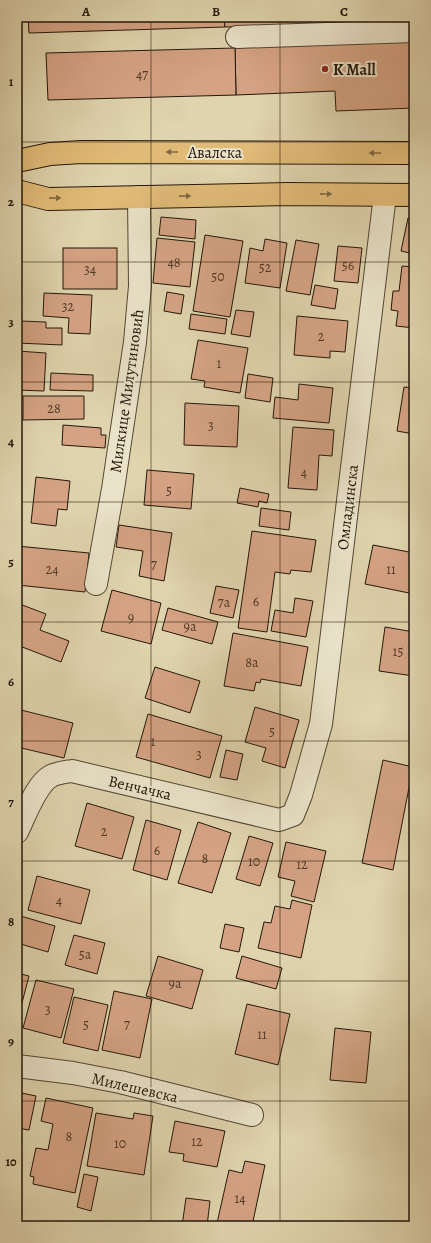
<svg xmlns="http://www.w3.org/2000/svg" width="431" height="1243" viewBox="0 0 431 1243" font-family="Alegreya,serif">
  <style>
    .building { fill: #d5a384; stroke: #23170a }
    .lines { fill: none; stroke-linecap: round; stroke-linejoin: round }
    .minor-casing { stroke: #524633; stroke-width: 24 }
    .major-casing { stroke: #23170a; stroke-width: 24 }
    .minor { stroke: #eae3ca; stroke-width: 22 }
    .major { stroke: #e0ba77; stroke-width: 22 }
    .oneway { fill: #826840 }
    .grid { fill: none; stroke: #23170a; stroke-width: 1; stroke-opacity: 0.55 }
    .poi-dot { fill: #8f2418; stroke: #eae3ca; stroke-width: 1.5 }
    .labels { text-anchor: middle; stroke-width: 4; stroke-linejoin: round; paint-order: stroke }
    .number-label { font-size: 14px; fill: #503a28 }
    .poi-label { font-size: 16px; font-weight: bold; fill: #23170a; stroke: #eae3ca; text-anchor: start }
    .street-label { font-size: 16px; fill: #23170a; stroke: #eae3ca }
    .neatline { fill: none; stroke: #23170a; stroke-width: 1.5 }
    .grid-label { font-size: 13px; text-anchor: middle; font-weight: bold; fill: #23170a }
  </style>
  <rect width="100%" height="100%" fill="#dfd4ae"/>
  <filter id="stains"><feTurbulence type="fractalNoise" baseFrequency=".005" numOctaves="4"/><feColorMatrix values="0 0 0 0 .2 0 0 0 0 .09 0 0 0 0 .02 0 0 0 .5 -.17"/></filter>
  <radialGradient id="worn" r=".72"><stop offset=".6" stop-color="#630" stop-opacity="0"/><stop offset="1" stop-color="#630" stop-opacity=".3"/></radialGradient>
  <g class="building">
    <path d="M 28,17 L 224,17 L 225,27 L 29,33 Z"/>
    <path d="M 224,17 L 414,17 L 414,20 L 225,27 Z"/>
    <path d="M 414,41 L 414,108 L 336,111 L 335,91 L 236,95 L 235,48 Z"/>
    <path d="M 235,48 L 236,95 L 48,100 L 46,53 Z"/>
    <path d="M 161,217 L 196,220 L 195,239 L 159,235 Z"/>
    <path d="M 408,218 L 414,220 L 414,254 L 401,251 Z"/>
    <path d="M 205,235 L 243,241 L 230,317 L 193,311 Z"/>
    <path d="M 157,238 L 195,242 L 190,287 L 153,283 Z"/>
    <path d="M 265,239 L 287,243 L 280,288 L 245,283 L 250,248 L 263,251 Z"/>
    <path d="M 296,240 L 319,244 L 310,295 L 286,291 Z"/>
    <path d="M 338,246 L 362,248 L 358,283 L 334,281 Z"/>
    <rect x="63" y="248" width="54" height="41"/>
    <path d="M 402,266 L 414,267 L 414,328 L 396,326 L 398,311 L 391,310 L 393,291 L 399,291 Z"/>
    <path d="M 315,285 L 338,289 L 335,309 L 311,305 Z"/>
    <path d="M 167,292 L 184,295 L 181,314 L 164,311 Z"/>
    <path d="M 44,293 L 92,295 L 90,334 L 68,333 L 69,318 L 43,316 Z"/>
    <path d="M 236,310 L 254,312 L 250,337 L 231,334 Z"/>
    <path d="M 191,314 L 227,319 L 225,334 L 189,329 Z"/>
    <path d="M 297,316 L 348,321 L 345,352 L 330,351 L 330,358 L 294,355 Z"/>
    <path d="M 20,321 L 46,322 L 46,328 L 62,328 L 62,345 L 17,343 L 17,326 L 19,326 Z"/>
    <path d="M 412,337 L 414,337 L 414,359 L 410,359 Z"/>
    <path d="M 198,340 L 248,348 L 240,393 L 204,387 L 205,381 L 191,379 Z"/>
    <path d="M 17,351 L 46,353 L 44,391 L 17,390 Z"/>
    <path d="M 51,373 L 93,375 L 93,391 L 50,390 Z"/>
    <path d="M 248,374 L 273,378 L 270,402 L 245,398 Z"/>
    <path d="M 299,384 L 333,388 L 329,423 L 273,418 L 275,397 L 298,400 Z"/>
    <path d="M 404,387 L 414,388 L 414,434 L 397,431 Z"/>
    <path d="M 23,396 L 84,396 L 84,419 L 23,420 Z"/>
    <path d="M 185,403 L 239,406 L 237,447 L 184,445 Z"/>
    <path d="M 63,425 L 101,428 L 101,435 L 106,435 L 105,448 L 62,445 Z"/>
    <path d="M 293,427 L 334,430 L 332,456 L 319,455 L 317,490 L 288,488 Z"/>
    <path d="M 147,470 L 194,474 L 191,509 L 144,505 Z"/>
    <path d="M 36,477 L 70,481 L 67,510 L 58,509 L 56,526 L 31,523 Z"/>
    <path d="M 240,488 L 269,494 L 267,503 L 259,501 L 258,507 L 237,503 Z"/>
    <path d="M 261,508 L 291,512 L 289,530 L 259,526 Z"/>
    <path d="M 119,525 L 172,533 L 164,581 L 139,576 L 143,551 L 116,547 Z"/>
    <path d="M 252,531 L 316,540 L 311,572 L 291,570 L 290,574 L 275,572 L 267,632 L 238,628 Z"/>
    <path d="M 373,545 L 414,553 L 414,594 L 365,584 Z"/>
    <path d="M 17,546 L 89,553 L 85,592 L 17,585 Z"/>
    <path d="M 216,586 L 239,590 L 233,618 L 210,613 Z"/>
    <path d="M 112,590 L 161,603 L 151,644 L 101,631 Z"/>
    <path d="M 295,598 L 313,601 L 306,637 L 271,631 L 275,610 L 293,613 Z"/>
    <path d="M 17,603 L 46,614 L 40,630 L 69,641 L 61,662 L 17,645 Z"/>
    <path d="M 168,608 L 218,622 L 212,644 L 162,630 Z"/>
    <path d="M 385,627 L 414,632 L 414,676 L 379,671 Z"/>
    <path d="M 233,633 L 308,647 L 301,686 L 261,679 L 260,683 L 256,682 L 254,691 L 224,686 Z"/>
    <path d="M 155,667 L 200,681 L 190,713 L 145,698 Z"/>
    <path d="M 255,707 L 299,720 L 285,768 L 262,761 L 266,748 L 245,742 Z"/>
    <path d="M 17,709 L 73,723 L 64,758 L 17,747 Z"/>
    <path d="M 148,714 L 222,736 L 210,778 L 136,757 Z"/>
    <path d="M 226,750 L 243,754 L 237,780 L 220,777 Z"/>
    <path d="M 383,760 L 413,767 L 393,870 L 362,863 Z"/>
    <path d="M 87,803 L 134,817 L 122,859 L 75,846 Z"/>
    <path d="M 146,820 L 181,830 L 167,880 L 133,870 Z"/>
    <path d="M 198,822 L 231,833 L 212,893 L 178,883 Z"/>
    <path d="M 249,836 L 273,843 L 260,886 L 236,879 Z"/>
    <path d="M 286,842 L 326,851 L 314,902 L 291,896 L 295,881 L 278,877 Z"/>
    <path d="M 37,876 L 90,890 L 81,924 L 28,910 Z"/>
    <path d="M 292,900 L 312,905 L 301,958 L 258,948 L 264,922 L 271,923 L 275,906 L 290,909 Z"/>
    <path d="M 17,915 L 55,926 L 48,952 L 17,943 Z"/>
    <path d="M 225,924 L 244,928 L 239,952 L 220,948 Z"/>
    <path d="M 74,935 L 105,943 L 97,974 L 65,965 Z"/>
    <path d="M 158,956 L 203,970 L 192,1009 L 146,996 Z"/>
    <path d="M 242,956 L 282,968 L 276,989 L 236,978 Z"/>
    <path d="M 17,973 L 29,976 L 17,1022 Z"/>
    <path d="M 36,980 L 74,989 L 61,1038 L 23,1028 Z"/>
    <path d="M 114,991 L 152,999 L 140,1058 L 102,1050 Z"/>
    <path d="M 74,997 L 108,1005 L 98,1051 L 63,1043 Z"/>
    <path d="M 247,1004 L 290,1014 L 278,1065 L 235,1054 Z"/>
    <path d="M 335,1028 L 371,1032 L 366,1083 L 330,1080 Z"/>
    <path d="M 17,1092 L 36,1096 L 29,1130 L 17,1128 Z"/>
    <path d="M 46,1098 L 93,1108 L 75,1193 L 33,1184 L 34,1177 L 30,1176 L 36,1148 L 48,1150 L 53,1124 L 41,1121 Z"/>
    <path d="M 96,1113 L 133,1119 L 134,1113 L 153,1116 L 144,1175 L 87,1166 Z"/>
    <path d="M 175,1121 L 225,1131 L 217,1167 L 183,1161 L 184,1154 L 169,1152 Z"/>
    <path d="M 245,1161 L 265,1165 L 252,1226 L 232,1226 L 217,1223 L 229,1170 L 242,1173 Z"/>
    <path d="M 84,1174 L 98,1177 L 91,1211 L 77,1207 Z"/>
    <path d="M 186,1198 L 210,1201 L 207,1226 L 182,1226 Z"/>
  </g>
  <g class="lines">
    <g class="minor-casing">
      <g id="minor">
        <path d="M 237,37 L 414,31"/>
        <path d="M 96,584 L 113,489 L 135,342 L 140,286 L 139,197"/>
        <path d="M 17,832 C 25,816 36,784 51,776 C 57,773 66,772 72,771 L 279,820 L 293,815 L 301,795 L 321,724 L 385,195"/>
        <path d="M 17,1066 L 73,1073 L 120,1082 L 252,1115"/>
      </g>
    </g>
    <g class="major-casing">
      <g id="major">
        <path d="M 17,161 L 50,154 L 81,152 L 414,153"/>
        <path d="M 17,191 L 48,199 L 287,194 L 414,195"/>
      </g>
    </g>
    <use href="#minor" class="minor"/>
    <use href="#major" class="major"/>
  </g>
  <defs><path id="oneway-solid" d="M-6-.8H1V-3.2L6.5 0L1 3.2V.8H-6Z"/></defs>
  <g class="oneway">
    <use href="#oneway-solid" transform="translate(172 152) rotate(-180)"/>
    <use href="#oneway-solid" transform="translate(375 153) rotate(-180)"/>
    <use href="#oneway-solid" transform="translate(326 194) rotate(1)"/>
    <use href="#oneway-solid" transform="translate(185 196) rotate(-1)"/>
    <use href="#oneway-solid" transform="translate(55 198) rotate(-1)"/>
  </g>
  <path class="grid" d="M 151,17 L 151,1226M 280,17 L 280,1226M 17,142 L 414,142M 17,262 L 414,262M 17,382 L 414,382M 17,502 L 414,502M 17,622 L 414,622M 17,741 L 414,741M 17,861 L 414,861M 17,981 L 414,981M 17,1101 L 414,1101"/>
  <circle class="poi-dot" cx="325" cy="69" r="4"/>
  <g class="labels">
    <g class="number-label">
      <text x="142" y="79">47</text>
      <text x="174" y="267">48</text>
      <text x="348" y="270">56</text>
      <text x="265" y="272">52</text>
      <text x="90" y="274">34</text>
      <text x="218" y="281">50</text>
      <text x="68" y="311">32</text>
      <text x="321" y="341">2</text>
      <text x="219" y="368">1</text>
      <text x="54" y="413">28</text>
      <text x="211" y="430">3</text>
      <text x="304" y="477">4</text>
      <text x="169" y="495">5</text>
      <text x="154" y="569">7</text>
      <text x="52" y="574">24</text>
      <text x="391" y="574">11</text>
      <text x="256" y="606">6</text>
      <text x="224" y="607">7a</text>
      <text x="131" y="622">9</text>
      <text x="190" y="631">9a</text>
      <text x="398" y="656">15</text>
      <text x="252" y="667">8a</text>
      <text x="272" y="736">5</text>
      <text x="153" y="746">1</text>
      <text x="199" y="759">3</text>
      <text x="104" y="836">2</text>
      <text x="157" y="855">6</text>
      <text x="205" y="863">8</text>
      <text x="254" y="866">10</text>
      <text x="302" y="869">12</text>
      <text x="59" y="905">4</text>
      <text x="85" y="959">5a</text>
      <text x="175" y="988">9a</text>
      <text x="48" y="1014">3</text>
      <text x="86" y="1029">5</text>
      <text x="127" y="1029">7</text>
      <text x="262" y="1039">11</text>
      <text x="69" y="1141">8</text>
      <text x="197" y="1146">12</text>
      <text x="120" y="1148">10</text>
      <text x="240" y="1203">14</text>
    </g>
    <g class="poi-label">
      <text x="333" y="75">K Mall</text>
    </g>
    <g class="street-label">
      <text x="215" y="158">Авалска</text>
      <text transform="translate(126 391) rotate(-82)" y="6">Милкице Милутиновић</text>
      <text transform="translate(347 507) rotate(-83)" y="6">Омладинска</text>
      <text transform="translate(140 787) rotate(13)" y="6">Венчачка</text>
      <text transform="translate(135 1087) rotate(13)" y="6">Милешевска</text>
    </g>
  </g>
  <rect width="431" height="1243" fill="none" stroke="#dfd4ae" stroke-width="44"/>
  <rect x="22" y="22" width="387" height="1199" class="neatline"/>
  <g class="grid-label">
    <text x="86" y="16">A</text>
    <text x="216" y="16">B</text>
    <text x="344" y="16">C</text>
    <text x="11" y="86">1</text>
    <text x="11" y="206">2</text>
    <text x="11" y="326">3</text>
    <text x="11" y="446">4</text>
    <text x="11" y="566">5</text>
    <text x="11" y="686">6</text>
    <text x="11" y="806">7</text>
    <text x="11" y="926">8</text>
    <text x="11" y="1046">9</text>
    <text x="11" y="1166">10</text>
  </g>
  <rect width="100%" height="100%" filter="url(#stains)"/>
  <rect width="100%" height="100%" fill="url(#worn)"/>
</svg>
